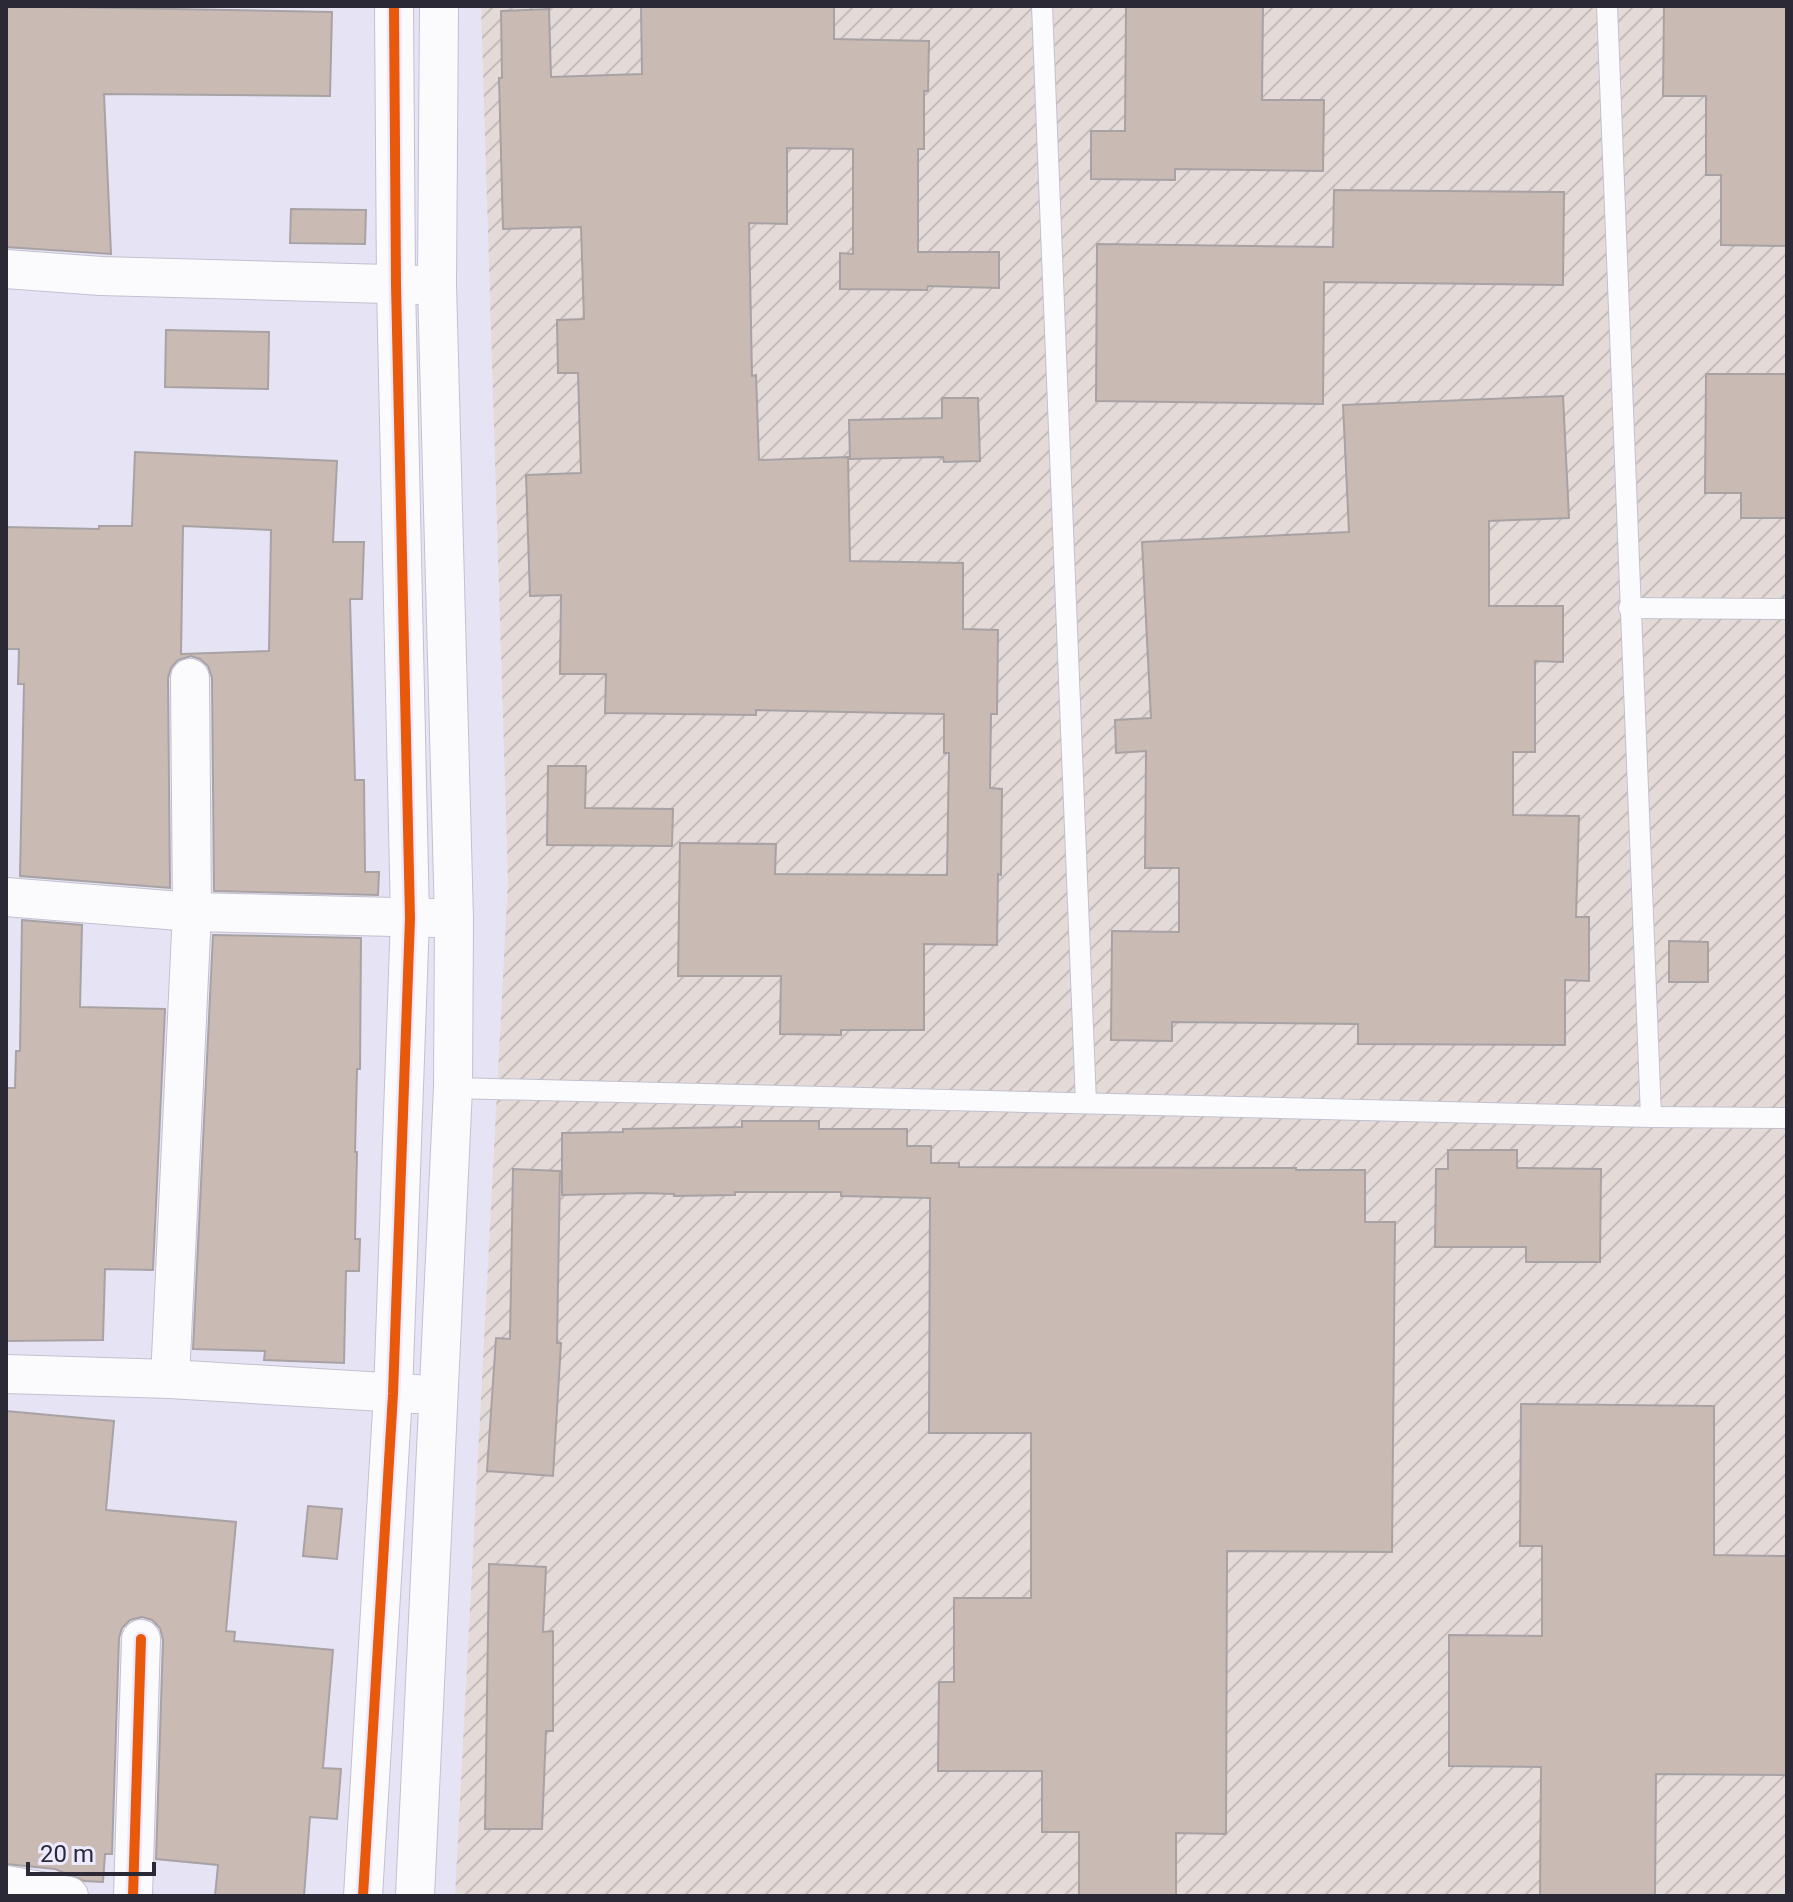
<svg xmlns="http://www.w3.org/2000/svg" width="1793" height="1902" viewBox="0 0 1793 1902" font-family="Roboto,sans-serif">
  <style>
    .industrial { fill: url(#industrial-furrows) }
    .building { fill: #c9bab4; stroke: #a8a2a5; stroke-width: 2; fill-rule: evenodd }
    .lines { fill: none; stroke-linecap: round; stroke-linejoin: round }
    .lane-casing { stroke: #c3c0cf; stroke-width: 22 }
    .street-casing { stroke: #c3c0cf; stroke-width: 40 }
    .lane { stroke: #fbfbfe; stroke-width: 20 }
    .street { stroke: #fbfbfe; stroke-width: 38 }
    .cycleway-casing { stroke: #edeaff; stroke-width: 15 }
    .cycleway { stroke: #e8590c; stroke-width: 10 }
  </style>
  <defs>
    <pattern id="industrial-furrows" width="10" height="10" patternUnits="userSpaceOnUse" patternTransform="scale(2)"><rect width="10" height="10" fill="#e4dbd8"/><path d="M-1 1l2-2M0 10L10 0M9 11l2-2" fill="none" stroke="#c4bcba"/></pattern>
  </defs>
  <rect width="100%" height="100%" fill="#e6e3f5"/>
  <path class="industrial" d="M 481,6 L 1787,6 L 1787,1896 L 455,1896 L 508,881 Z"/>
  <g class="building">
    <path d="M 6,6 L 332,12 L 330,96 L 104,94 L 111,254 L 6,247 Z"/>
    <path d="M 641,6 L 834,6 L 834,39 L 929,41 L 928,91 L 924,91 L 924,149 L 918,149 L 918,252 L 999,252 L 999,288 L 928,286 L 927,290 L 840,289 L 840,253 L 853,254 L 853,149 L 787,148 L 787,224 L 749,223 L 752,376 L 756,375 L 759,460 L 848,457 L 850,561 L 963,563 L 963,629 L 998,630 L 997,714 L 991,714 L 990,788 L 1002,789 L 1001,875 L 998,874 L 997,945 L 924,944 L 924,1030 L 841,1030 L 841,1035 L 780,1034 L 781,976 L 678,976 L 680,843 L 776,844 L 775,874 L 947,875 L 949,753 L 944,753 L 944,714 L 756,710 L 756,715 L 605,713 L 606,674 L 560,674 L 561,595 L 530,596 L 526,475 L 581,473 L 578,373 L 558,373 L 557,320 L 584,319 L 581,227 L 503,229 L 499,78 L 502,78 L 501,11 L 549,9 L 551,77 L 642,74 Z"/>
    <path d="M 1126,6 L 1263,6 L 1262,100 L 1324,100 L 1323,171 L 1175,169 L 1175,180 L 1091,179 L 1091,131 L 1125,131 Z"/>
    <path d="M 1664,6 L 1787,6 L 1787,246 L 1721,245 L 1721,175 L 1706,175 L 1706,96 L 1663,96 Z"/>
    <path d="M 1334,190 L 1564,192 L 1563,285 L 1324,282 L 1323,404 L 1096,401 L 1097,244 L 1333,247 Z"/>
    <path d="M 291,209 L 366,210 L 365,244 L 290,243 Z"/>
    <path d="M 166,330 L 269,332 L 268,389 L 165,387 Z"/>
    <path d="M 1706,374 L 1787,374 L 1787,518 L 1741,518 L 1741,493 L 1705,493 Z"/>
    <path d="M 1563,396 L 1569,518 L 1489,521 L 1489,606 L 1563,606 L 1563,662 L 1535,661 L 1535,752 L 1513,752 L 1513,815 L 1579,816 L 1576,917 L 1589,917 L 1589,981 L 1565,980 L 1565,1045 L 1358,1044 L 1358,1024 L 1172,1022 L 1172,1041 L 1111,1040 L 1112,931 L 1179,932 L 1179,868 L 1145,868 L 1146,751 L 1116,753 L 1115,720 L 1151,718 L 1142,542 L 1349,532 L 1343,405 Z"/>
    <path d="M 942,398 L 978,398 L 980,461 L 944,462 L 943,457 L 850,459 L 849,420 L 942,418 Z"/>
    <path d="M 135,452 L 337,461 L 333,542 L 364,542 L 362,599 L 350,599 L 355,780 L 364,780 L 365,872 L 379,872 L 378,895 L 214,891 L 212,678 L 208,666 L 200,659 L 191,656 L 178,660 L 171,668 L 168,678 L 170,888 L 20,876 L 24,684 L 18,684 L 19,649 L 6,649 L 6,527 L 99,529 L 99,526 L 132,526 ZM 183,526 L 271,530 L 269,651 L 181,654 Z"/>
    <path d="M 548,766 L 586,766 L 585,808 L 673,809 L 672,846 L 547,845 Z"/>
    <path d="M 22,920 L 82,925 L 80,1007 L 165,1009 L 153,1270 L 105,1269 L 103,1340 L 6,1341 L 6,1088 L 15,1088 L 16,1051 L 20,1051 Z"/>
    <path d="M 213,935 L 361,938 L 360,1069 L 357,1069 L 355,1152 L 357,1152 L 355,1239 L 360,1239 L 359,1271 L 346,1271 L 344,1363 L 264,1360 L 265,1351 L 193,1349 Z"/>
    <path d="M 1669,941 L 1708,942 L 1708,982 L 1669,982 Z"/>
    <path d="M 742,1121 L 819,1121 L 819,1129 L 907,1129 L 907,1146 L 931,1146 L 931,1163 L 959,1163 L 959,1167 L 1296,1168 L 1296,1170 L 1365,1170 L 1365,1222 L 1395,1222 L 1392,1552 L 1227,1551 L 1226,1834 L 1176,1833 L 1176,1896 L 1079,1896 L 1079,1832 L 1042,1832 L 1042,1771 L 938,1771 L 939,1682 L 954,1682 L 954,1598 L 1031,1598 L 1031,1433 L 929,1433 L 930,1198 L 841,1196 L 841,1192 L 735,1192 L 735,1195 L 674,1196 L 674,1194 L 644,1193 L 562,1195 L 562,1133 L 623,1132 L 623,1129 L 742,1127 Z"/>
    <path d="M 1448,1150 L 1517,1150 L 1517,1168 L 1601,1169 L 1600,1262 L 1526,1262 L 1526,1247 L 1435,1247 L 1436,1169 L 1448,1169 Z"/>
    <path d="M 513,1169 L 560,1171 L 557,1343 L 561,1343 L 553,1476 L 487,1471 L 496,1338 L 510,1339 Z"/>
    <path d="M 1521,1404 L 1714,1406 L 1714,1555 L 1787,1556 L 1787,1775 L 1656,1774 L 1655,1896 L 1540,1896 L 1541,1767 L 1449,1766 L 1449,1635 L 1542,1636 L 1542,1546 L 1520,1546 Z"/>
    <path d="M 6,1411 L 114,1421 L 106,1510 L 236,1522 L 226,1631 L 235,1632 L 234,1641 L 333,1650 L 323,1768 L 341,1769 L 337,1819 L 310,1817 L 304,1896 L 215,1896 L 218,1865 L 156,1859 L 163,1640 L 160,1628 L 152,1620 L 142,1617 L 130,1620 L 122,1628 L 119,1638 L 112,1854 L 105,1854 L 103,1882 L 84,1881 L 55,1869 L 6,1864 Z"/>
    <path d="M 308,1506 L 342,1509 L 337,1559 L 303,1556 Z"/>
    <path d="M 489,1564 L 546,1567 L 543,1632 L 553,1631 L 553,1731 L 546,1731 L 542,1829 L 485,1829 Z"/>
  </g>
  <g class="lines">
    <g class="lane-casing">
      <g id="lane">
        <path d="M 1042,6 L 1086,1103"/>
        <path d="M 1607,6 L 1651,1117"/>
        <path d="M 1629,608 L 1787,609"/>
        <path d="M 453,1088 L 1651,1117 L 1787,1118"/>
      </g>
    </g>
    <g class="street-casing">
      <g id="street">
        <path d="M 6,269 L 101,276 L 422,285"/>
        <path d="M 6,897 L 192,912 L 435,918"/>
        <path d="M 6,1374 L 170,1379 L 416,1394"/>
        <path d="M 170,1379 L 192,912 L 190,678"/>
        <path d="M 6,1885 L 69,1896"/>
        <path d="M 133,1896 L 141,1639"/>
        <path d="M 363,1896 L 393,1394 L 410,918 L 396,285 L 394,6"/>
        <path d="M 415,1896 L 453,1088 L 454,919 L 437,285 L 439,6"/>
      </g>
    </g>
    <use href="#lane" class="lane"/>
    <use href="#street" class="street"/>
    <g class="cycleway-casing">
      <g id="cycleway">
        <path d="M 133,1896 L 141,1639"/>
        <path d="M 363,1896 L 393,1394 L 410,918 L 396,285 L 394,6"/>
      </g>
    </g>
    <use href="#cycleway" class="cycleway"/>
  </g>
  <rect width="1793" height="1902" fill="none" stroke="#2b2936" stroke-width="16"/>
  <path d="M28 1862v12h126v-12" fill="none" stroke="#2b2936" stroke-width="4"/>
  <text x="40" y="1862" font-size="24" fill="#2b2936" stroke="#edeaff" stroke-width="6" paint-order="stroke">20 m</text>
</svg>
